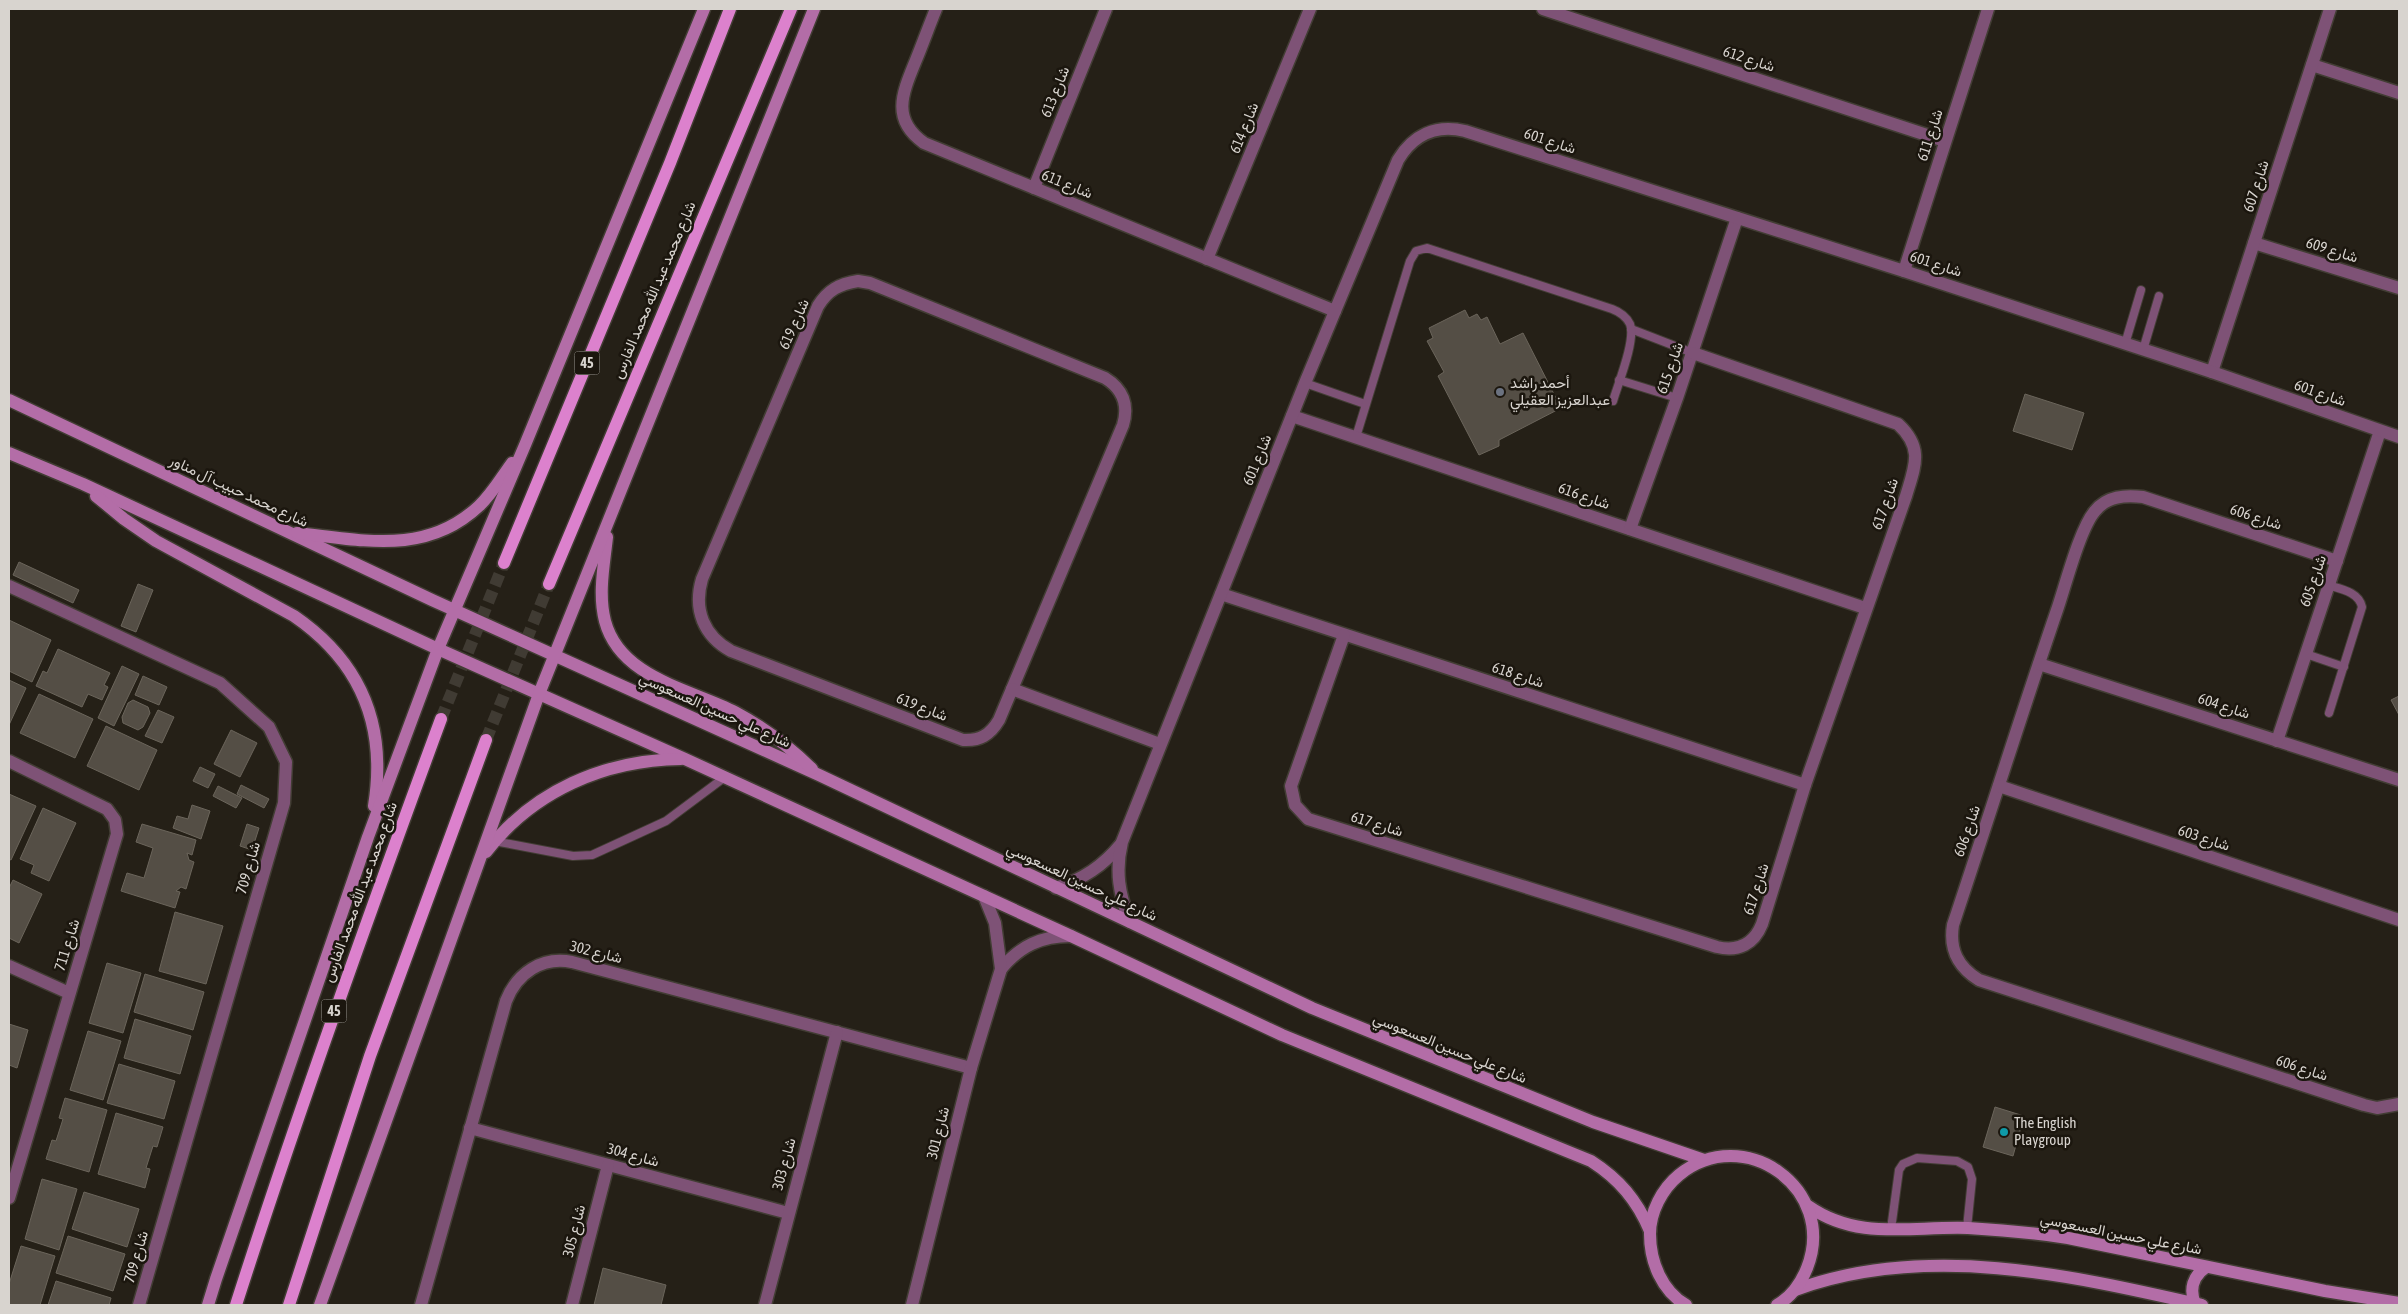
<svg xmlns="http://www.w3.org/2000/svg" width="2408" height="1314" viewBox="0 0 2408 1314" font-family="'Asap Condensed',Vazirmatn,sans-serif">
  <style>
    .building { fill: #544e45; stroke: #6b655b }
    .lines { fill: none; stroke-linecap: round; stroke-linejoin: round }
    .primary-tunnel { stroke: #403b33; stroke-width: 12; stroke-dasharray: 12 6; stroke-linecap: butt }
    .lane-casing { stroke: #423d34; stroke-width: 10 }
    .street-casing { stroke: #423d34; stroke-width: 15 }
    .secondary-casing { stroke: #423d34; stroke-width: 15 }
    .primary-casing { stroke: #423d34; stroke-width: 15 }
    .lane { stroke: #7e5276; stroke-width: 8 }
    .street { stroke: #7e5276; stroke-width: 12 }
    .secondary { stroke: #b36da7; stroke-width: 12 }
    .primary { stroke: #dc81cd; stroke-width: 12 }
    .worship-dot { fill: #6b7280; stroke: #1b160e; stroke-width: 2 }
    .culture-dot { fill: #0f9aa8; stroke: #1b160e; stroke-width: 2 }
    .labels { text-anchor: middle; stroke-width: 5; stroke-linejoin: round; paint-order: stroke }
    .shield { fill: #1b160e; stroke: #9f9b95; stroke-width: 1 }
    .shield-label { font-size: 14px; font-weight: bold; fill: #d8d4cf }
    .street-label { font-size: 15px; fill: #d8d4cf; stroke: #1b160e }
    .poi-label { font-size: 15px; fill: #d8d4cf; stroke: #1b160e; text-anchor: start }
  </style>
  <rect width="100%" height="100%" fill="#252017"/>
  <g class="building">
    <path d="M 1465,310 L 1469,318 L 1477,314 L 1481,320 L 1487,317 L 1500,344 L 1523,333 L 1561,408 L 1499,440 L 1499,446 L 1479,455 L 1438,376 L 1444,372 L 1427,341 L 1433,338 L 1429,328 Z"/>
    <path d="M 2025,394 L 2084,413 L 2072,450 L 2013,431 Z"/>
    <path d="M 19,562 L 79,590 L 73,603 L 13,575 Z"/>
    <path d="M 138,584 L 153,590 L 136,632 L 121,626 Z"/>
    <path d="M 9,620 L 51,640 L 32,682 L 9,671 Z"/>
    <path d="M 58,649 L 110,673 L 104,685 L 108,687 L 102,700 L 88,694 L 82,707 L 36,686 L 43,671 L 47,673 Z"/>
    <path d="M 122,666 L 139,674 L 114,726 L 98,718 Z"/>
    <path d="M 143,676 L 167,687 L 159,705 L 135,695 Z"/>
    <path d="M 9,680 L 26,688 L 9,725 Z"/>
    <path d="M 39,694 L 93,719 L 75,758 L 20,733 Z"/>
    <path d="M 2399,696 L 2399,715 L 2391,700 Z"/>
    <path d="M 133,700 L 148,707 L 150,713 L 143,727 L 138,730 L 123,723 L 122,717 L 128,703 Z"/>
    <path d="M 158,710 L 174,717 L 162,743 L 145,736 Z"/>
    <path d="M 106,726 L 157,750 L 139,790 L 87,766 Z"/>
    <path d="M 231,730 L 257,743 L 240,777 L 214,764 Z"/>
    <path d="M 200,767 L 215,774 L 208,788 L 193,781 Z"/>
    <path d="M 241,785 L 269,799 L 264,808 L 237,794 Z"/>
    <path d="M 218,786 L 242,798 L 236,808 L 213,796 Z"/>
    <path d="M 9,794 L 36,806 L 11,860 L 9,859 Z"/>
    <path d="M 192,805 L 210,811 L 201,839 L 173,828 L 177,816 L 188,819 Z"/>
    <path d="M 43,808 L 76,823 L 49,881 L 31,873 L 34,865 L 20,859 Z"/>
    <path d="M 142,824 L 196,840 L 192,855 L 187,853 L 189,860 L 194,862 L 186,889 L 181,887 L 176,891 L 180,892 L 175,908 L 121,891 L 127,873 L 144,878 L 153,848 L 136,842 Z"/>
    <path d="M 247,824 L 259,828 L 252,850 L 240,846 Z"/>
    <path d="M 13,880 L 42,894 L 19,943 L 9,938 L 9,888 Z"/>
    <path d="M 175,912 L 223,926 L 206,984 L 159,971 Z"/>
    <path d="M 107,963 L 141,973 L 123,1033 L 89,1023 Z"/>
    <path d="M 145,974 L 204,992 L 193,1030 L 134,1012 Z"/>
    <path d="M 135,1019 L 191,1036 L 180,1074 L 124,1058 Z"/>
    <path d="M 9,1024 L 28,1030 L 17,1068 L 9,1065 Z"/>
    <path d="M 88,1031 L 121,1041 L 103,1100 L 70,1090 Z"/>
    <path d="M 119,1064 L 175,1081 L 164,1119 L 107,1103 Z"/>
    <path d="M 65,1098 L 107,1110 L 89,1172 L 46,1159 L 52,1140 L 56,1141 L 63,1119 L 59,1118 Z"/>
    <path d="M 1995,1107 L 2024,1116 L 2013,1156 L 1983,1147 Z"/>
    <path d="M 116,1113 L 163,1127 L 157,1147 L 153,1146 L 146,1168 L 150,1169 L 145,1188 L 98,1174 Z"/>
    <path d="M 42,1179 L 77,1189 L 59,1250 L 25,1239 Z"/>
    <path d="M 84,1192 L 139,1209 L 127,1247 L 72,1229 Z"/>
    <path d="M 68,1236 L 125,1254 L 113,1291 L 56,1273 Z"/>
    <path d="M 21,1246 L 55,1256 L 40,1305 L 9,1305 L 9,1284 Z"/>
    <path d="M 603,1268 L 666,1285 L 661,1305 L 594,1305 Z"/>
    <path d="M 56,1281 L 111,1298 L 109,1305 L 48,1305 Z"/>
  </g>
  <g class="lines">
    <g class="primary-tunnel">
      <path d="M 441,719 L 504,563"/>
      <path d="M 486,740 L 549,584"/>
    </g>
    <g class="lane-casing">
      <g id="lane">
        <path d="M 1631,329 L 1693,353"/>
        <path d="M 2125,344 L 2141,290"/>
        <path d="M 2143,350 L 2159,296"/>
        <path d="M 1619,380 L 1677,398"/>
        <path d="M 1305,383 L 1365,404"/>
        <path d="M 1356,437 L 1410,261 L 1416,251 L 1427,248 L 1612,309 C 1620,312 1626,316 1630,324 C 1636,340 1618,384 1613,401"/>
        <path d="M 2328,585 C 2341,589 2359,592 2362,607 L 2329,713"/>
        <path d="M 2306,654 L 2344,667"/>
        <path d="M 494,841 L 573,856 L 592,855 L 666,821 L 725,777"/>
        <path d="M 1891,1229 L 1899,1170 L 1903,1164 L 1917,1158 L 1957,1161 L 1968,1167 L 1972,1179 L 1967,1228"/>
      </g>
    </g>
    <g class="street-casing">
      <g id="street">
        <path d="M 936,9 C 929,26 923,43 916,60 C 903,92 890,119 924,143 L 1335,311"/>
        <path d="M 1543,9 L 1945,141"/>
        <path d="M 2312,65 L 2399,93"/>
        <path d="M 1034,188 L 1106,9"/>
        <path d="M 2254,243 L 2399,288"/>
        <path d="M 1207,259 L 1310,9"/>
        <path d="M 1904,271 L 1988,9"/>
        <path d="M 858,281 L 870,283 L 1105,378 C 1123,389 1129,405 1123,425 L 999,720 C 990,735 980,741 963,740 L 731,651 C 704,636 693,610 702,579 L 818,306 C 828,290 839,284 858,281 Z"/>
        <path d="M 2212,372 L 2330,9"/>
        <path d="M 1292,416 L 1865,608"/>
        <path d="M 1630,529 L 1677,398 L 1737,218"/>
        <path d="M 2337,561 L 2143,497 C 2125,495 2107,496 2095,511 C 2080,528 2065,587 2057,610 C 2021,715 1988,820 1953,925 C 1949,950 1958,967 1979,980 L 2364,1105 L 2377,1108 L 2399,1104"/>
        <path d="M 9,586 L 220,683 L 269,727 L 286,762 L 284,803 L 139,1305"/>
        <path d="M 1221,594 L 1805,785"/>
        <path d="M 1344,635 L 1291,786 L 1295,805 L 1308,819 L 1717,947 C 1739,952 1754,944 1762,924 L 1805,785 L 1906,496 C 1915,466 1924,448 1898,424 L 1693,353"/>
        <path d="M 2039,664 L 2399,780"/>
        <path d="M 1012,689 L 1160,744"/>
        <path d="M 2277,741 L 2380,431"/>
        <path d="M 9,761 L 107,809 L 115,820 L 117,834 L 9,1198"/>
        <path d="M 1999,786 L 2399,920"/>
        <path d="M 1056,888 C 1083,879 1103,866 1121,844"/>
        <path d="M 1130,922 C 1119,894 1115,871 1122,842 L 1305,383 L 1398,160 C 1413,135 1436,124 1465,131 L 1904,271 L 2212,372 L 2399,437"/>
        <path d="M 9,966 L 69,993"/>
        <path d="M 1001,969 C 1020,946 1041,936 1071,936"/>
        <path d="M 470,1128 L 788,1213"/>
        <path d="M 421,1305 L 506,1001 C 517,973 542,956 572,962 L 971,1068"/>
        <path d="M 572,1305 L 608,1165"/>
        <path d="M 765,1305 L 837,1032"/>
        <path d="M 912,1305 L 971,1068 L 1001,969 L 995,923 L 984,896"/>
      </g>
    </g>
    <g class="secondary-casing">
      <g id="secondary">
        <path d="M 9,400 L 432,600 L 819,775 L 1312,1008 L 1593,1122 L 1704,1160"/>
        <path d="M 9,453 L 83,484 L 438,649 L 685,759 L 1071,936 L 1282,1035 L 1591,1161 C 1619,1179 1637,1200 1650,1231"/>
        <path d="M 96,496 L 124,519 L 156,541 L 294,616 C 361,662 387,726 374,806"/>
        <path d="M 297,533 C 363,540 426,556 479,506 C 492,494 501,478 512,463"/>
        <path d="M 607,537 C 604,565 598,594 605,621 C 620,678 690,689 735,712 C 763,727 789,746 812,769"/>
        <path d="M 486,852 C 533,791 604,760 681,759"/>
        <path d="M 1808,1206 C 1858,1241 1910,1226 1968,1228 C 2001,1230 2035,1233 2068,1238 L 2325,1291 L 2399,1303"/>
        <path d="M 1795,1290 C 1926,1242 2070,1275 2202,1305"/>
        <path d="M 2195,1304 C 2189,1289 2193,1276 2206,1267"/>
        <path d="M 208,1305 L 216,1279 L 368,837 L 438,649 L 525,445 L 704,9"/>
        <path d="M 320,1305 L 539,694 L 814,9"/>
        <path d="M 1686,1305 C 1662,1291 1650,1262 1650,1234 C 1650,1212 1662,1189 1679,1175 C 1744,1122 1838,1189 1807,1268 C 1801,1283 1791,1297 1777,1305"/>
      </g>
    </g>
    <g class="primary-casing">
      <g id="primary">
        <path d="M 504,563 L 670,163 L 730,9"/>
        <path d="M 549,584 L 791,9"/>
        <path d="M 236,1305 C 299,1108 369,914 441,719"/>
        <path d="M 289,1305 L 370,1056 L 486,740"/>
      </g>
    </g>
    <use href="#lane" class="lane"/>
    <use href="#street" class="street"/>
    <use href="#secondary" class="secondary"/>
    <use href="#primary" class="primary"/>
  </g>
  <circle class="worship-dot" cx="1500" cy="392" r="5"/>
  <circle class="culture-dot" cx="2004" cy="1132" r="5"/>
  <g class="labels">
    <g class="shield">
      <rect x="574.5" y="351.5" width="25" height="23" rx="4"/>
      <rect x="321.5" y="999.5" width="25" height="23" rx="4"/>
    </g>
    <g class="shield-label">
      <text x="587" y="368">45</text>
      <text x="334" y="1016">45</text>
    </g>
    <g class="street-label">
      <text transform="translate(1749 59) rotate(18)" y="5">شارع 612</text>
      <text transform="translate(1055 92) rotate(-68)" y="5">شارع 613</text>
      <text transform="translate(1244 128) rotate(-68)" y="5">شارع 614</text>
      <text transform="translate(1930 135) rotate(-72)" y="5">شارع 611</text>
      <text transform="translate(1550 141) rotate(18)" y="5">شارع 601</text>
      <text transform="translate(1067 184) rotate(22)" y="5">شارع 611</text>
      <text transform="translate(2256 186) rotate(-72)" y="5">شارع 607</text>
      <text transform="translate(2332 250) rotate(17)" y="5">شارع 609</text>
      <text transform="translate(1936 264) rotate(18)" y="5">شارع 601</text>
      <text transform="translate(654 290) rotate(-67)" y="5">شارع محمد عبد الله محمد الفارس</text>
      <text transform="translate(794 324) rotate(-66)" y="5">شارع 619</text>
      <text transform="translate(1670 368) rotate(-71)" y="5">شارع 615</text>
      <text transform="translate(2320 393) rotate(19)" y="5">شارع 601</text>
      <text transform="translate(1257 460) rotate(-68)" y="5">شارع 601</text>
      <text transform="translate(239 491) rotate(25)" y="5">شارع محمد حبيب آل مناور</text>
      <text transform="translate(1584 496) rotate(19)" y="5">شارع 616</text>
      <text transform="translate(1885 504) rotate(-71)" y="5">شارع 617</text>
      <text transform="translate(2256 517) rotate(18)" y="5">شارع 606</text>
      <text transform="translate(2313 581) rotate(-71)" y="5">شارع 605</text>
      <text transform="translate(1518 675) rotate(18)" y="5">شارع 618</text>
      <text transform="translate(2224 706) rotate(18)" y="5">شارع 604</text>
      <text transform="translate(922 707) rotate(21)" y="5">شارع 619</text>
      <text transform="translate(715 710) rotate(24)" y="5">شارع علي حسين العسعوسي</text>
      <text transform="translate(1377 824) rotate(17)" y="5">شارع 617</text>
      <text transform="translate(1967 831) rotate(-71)" y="5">شارع 606</text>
      <text transform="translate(2204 838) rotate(18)" y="5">شارع 603</text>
      <text transform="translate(248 868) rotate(-74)" y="5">شارع 709</text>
      <text transform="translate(1082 882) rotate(25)" y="5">شارع علي حسين العسعوسي</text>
      <text transform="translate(1756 889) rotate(-72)" y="5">شارع 617</text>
      <text transform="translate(360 892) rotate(-70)" y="5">شارع محمد عبد الله محمد الفارس</text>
      <text transform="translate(67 945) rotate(-73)" y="5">شارع 711</text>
      <text transform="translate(596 952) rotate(14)" y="5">شارع 302</text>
      <text transform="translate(1450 1048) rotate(22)" y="5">شارع علي حسين العسعوسي</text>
      <text transform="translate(2302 1068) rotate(18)" y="5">شارع 606</text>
      <text transform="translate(938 1133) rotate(-76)" y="5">شارع 301</text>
      <text transform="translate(633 1155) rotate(15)" y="5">شارع 304</text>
      <text transform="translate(784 1164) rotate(-75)" y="5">شارع 303</text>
      <text transform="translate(574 1231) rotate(-76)" y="5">شارع 305</text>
      <text transform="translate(2121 1234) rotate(11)" y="5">شارع علي حسين العسعوسي</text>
      <text transform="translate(136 1257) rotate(-74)" y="5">شارع 709</text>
    </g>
    <g class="poi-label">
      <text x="1510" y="388">أحمد راشد<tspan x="1510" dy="17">عبدالعزيز العقيلي</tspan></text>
      <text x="2014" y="1128">The English<tspan x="2014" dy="17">Playgroup</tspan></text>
    </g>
  </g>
  <rect width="2408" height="1314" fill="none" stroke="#d8d4cf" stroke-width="20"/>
</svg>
